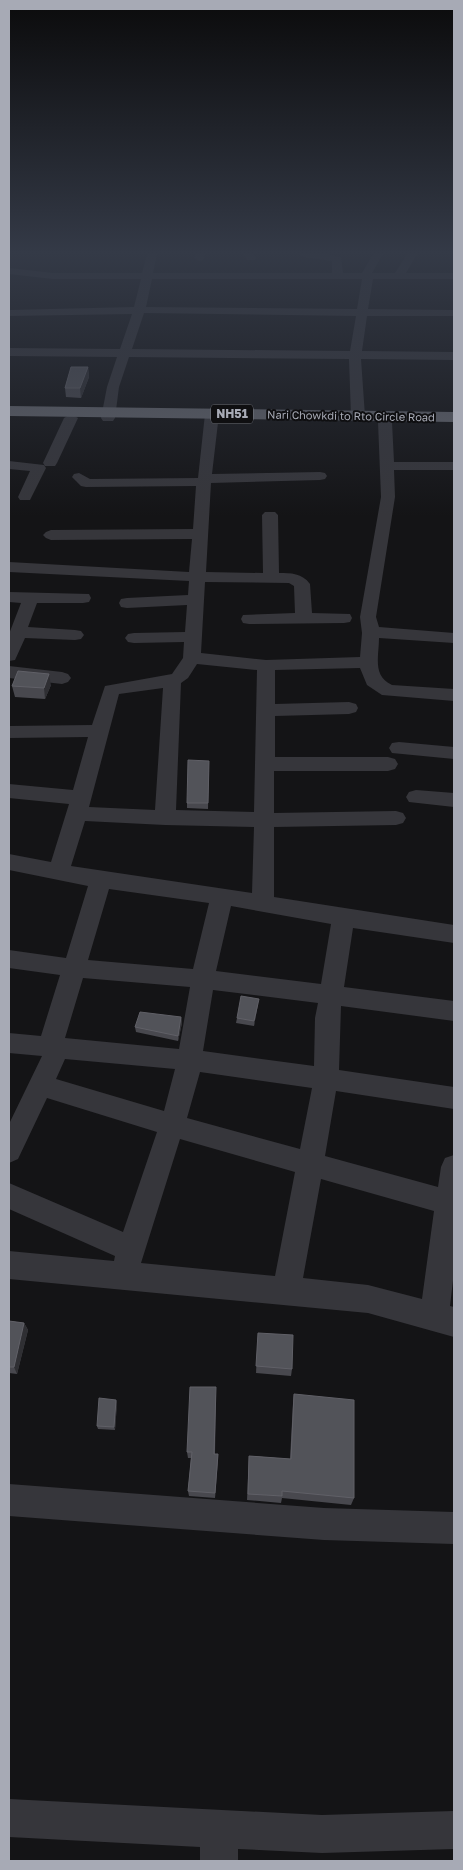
<svg xmlns="http://www.w3.org/2000/svg" width="463" height="1870" viewBox="0 0 463 1870" font-family="'Golos Text',sans-serif">
  <style>
    .lines { fill: none; stroke-linecap: round; stroke-linejoin: round }
    .street { fill: #36363b; fill-rule: evenodd }
    .highway { fill: #62646b; fill-rule: evenodd }
    .wall { fill: #48484e }
    .shaded-wall { fill: #2f2f33 }
    .building { fill: #525359; stroke: #606067 }
    .labels { text-anchor: middle; stroke-width: 4; stroke-linejoin: round; paint-order: stroke }
    .far-street-label { font-size: 11px; fill: #a7aab5; stroke: #0f0f11 }
    .shield { fill: #0f0f11; stroke: #797c84; stroke-width: 1 }
    .shield-label { font-size: 12px; font-weight: bold; fill: #a7aab5 }
  </style>
  <rect width="100%" height="100%" fill="#141416"/>
  <g class="lines">
    <g class="street">
      <path d="M 147,254 L 157,254 L 153,273 L 332,273 L 332,261 L 304,257 L 299,254 L 327,254 L 341,257 L 343,273 L 362,273 L 373,254 L 383,254 L 372,273 L 395,273 L 407,254 L 417,254 L 406,273 L 454,273 L 454,279 L 373,279 L 368,309 L 454,310 L 454,316 L 367,316 L 362,351 L 454,352 L 454,360 L 361,359 L 365,416 L 358,420 L 351,416 L 349,359 L 129,357 L 119,387 L 115,418 L 113,421 L 103,421 L 101,418 L 107,387 L 117,357 L 9,356 L 9,348 L 120,349 L 132,314 L 9,316 L 9,310 L 134,307 L 141,279 L 53,279 L 9,274 L 9,268 L 53,273 L 142,273 ZM 152,279 L 362,279 L 357,309 L 146,307 ZM 144,313 L 356,316 L 350,351 L 132,349 Z"/>
      <path d="M 195,254 L 205,254 L 203,260 L 199,261 L 194,258 Z"/>
      <path d="M 244,254 L 254,254 L 256,258 L 255,260 L 247,260 Z"/>
      <path d="M 212,410 L 219,414 L 212,474 L 320,472 L 325,473 L 327,476 L 325,479 L 320,480 L 211,483 L 206,572 L 263,573 L 262,515 L 265,512 L 275,512 L 278,515 L 279,573 C 291,573 302,573 310,584 L 312,613 L 350,614 L 352,618 L 350,622 L 344,623 L 249,624 L 243,623 L 241,619 L 243,615 L 295,613 L 294,586 L 289,583 L 205,582 L 201,653 L 266,660 L 360,657 L 362,633 L 360,617 L 381,497 L 378,422 L 385,418 L 392,422 L 394,462 L 454,462 L 454,470 L 394,470 L 395,497 L 376,617 L 379,627 L 454,633 L 454,643 L 379,638 C 379,656 372,676 392,685 L 454,689 L 454,701 L 382,695 L 367,685 L 360,668 L 275,670 L 275,704 L 349,702 L 356,704 L 358,708 L 356,712 L 349,714 L 275,716 L 275,757 L 388,757 L 395,759 L 398,764 L 395,769 L 388,771 L 274,771 L 274,813 L 396,811 L 403,813 L 406,818 L 403,823 L 396,825 L 274,827 L 274,897 L 454,925 L 454,943 L 353,928 L 344,987 L 454,1001 L 454,1021 L 341,1006 L 339,1070 L 454,1087 L 454,1109 L 336,1091 L 325,1156 L 438,1187 L 441,1167 L 445,1158 L 454,1155 L 454,1272 L 450,1306 L 454,1307 L 454,1337 L 368,1313 L 9,1279 L 9,1251 L 114,1261 L 115,1256 L 9,1209 L 9,1183 L 123,1232 L 157,1132 L 47,1098 L 18,1159 L 9,1163 L 9,1124 L 42,1056 L 9,1053 L 9,1033 L 41,1036 L 60,975 L 9,968 L 9,950 L 66,958 L 88,886 L 9,870 L 9,854 L 51,862 L 69,804 L 9,798 L 9,784 L 73,790 L 88,737 L 9,738 L 9,726 L 92,725 L 105,686 L 172,674 L 183,658 L 184,642 L 134,643 L 128,642 L 125,638 L 128,634 L 134,633 L 185,632 L 187,605 L 127,608 L 121,607 L 119,603 L 121,599 L 127,598 L 188,595 L 189,581 L 9,572 L 9,562 L 189,572 L 192,539 L 51,540 L 46,538 L 43,535 L 46,532 L 51,530 L 193,529 L 196,486 L 86,487 L 81,486 L 72,477 L 74,474 L 79,473 L 90,479 L 198,478 L 205,414 ZM 197,664 L 257,670 L 254,812 L 176,810 L 181,683 L 188,678 ZM 163,688 L 155,810 L 89,807 L 119,694 ZM 85,821 L 165,825 L 254,827 L 252,893 L 71,866 ZM 109,889 L 209,903 L 193,969 L 88,960 ZM 231,906 L 331,924 L 321,984 L 216,971 ZM 83,978 L 190,987 L 179,1049 L 65,1038 ZM 213,990 L 318,1003 L 315,1018 L 314,1066 L 203,1051 ZM 65,1059 L 175,1069 L 164,1111 L 56,1079 ZM 200,1072 L 312,1088 L 300,1149 L 187,1118 ZM 180,1139 L 295,1172 L 275,1276 L 141,1263 ZM 321,1179 L 434,1211 L 422,1299 L 368,1285 L 303,1278 Z"/>
      <path d="M 71,414 L 78,418 L 57,463 L 55,466 L 45,466 L 43,463 L 64,418 Z"/>
      <path d="M 9,461 L 44,465 L 46,468 L 30,500 L 20,500 L 18,497 L 30,471 L 9,469 Z"/>
      <path d="M 9,592 L 89,594 L 91,598 L 89,602 L 83,603 L 37,603 L 28,627 L 75,630 L 81,631 L 84,635 L 81,639 L 75,640 L 25,638 L 15,660 L 9,661 L 9,634 L 21,603 L 9,602 Z"/>
      <path d="M 9,666 L 62,672 L 68,674 L 71,678 L 68,682 L 62,684 L 9,678 Z"/>
      <path d="M 399,742 L 454,747 L 454,759 L 392,753 L 389,748 L 392,743 Z"/>
      <path d="M 416,790 L 454,793 L 454,807 L 409,802 L 406,797 L 409,792 Z"/>
      <path d="M 9,1484 L 324,1508 L 454,1512 L 454,1544 L 324,1540 L 9,1516 Z"/>
      <path d="M 9,1799 L 322,1815 L 454,1811 L 454,1849 L 322,1853 L 238,1849 L 238,1861 L 200,1861 L 200,1847 L 9,1837 Z"/>
    </g>
    <path class="highway" d="M 9,406 L 454,412 L 454,422 L 9,416 Z"/>
  </g>
  <g class="wall">
    <path d="M 88,367 L 89,377 L 81,398 L 66,397 L 65,388 Z"/>
    <path d="M 51,685 L 45,699 L 15,697 L 12,686 Z"/>
    <path d="M 209,761 L 208,809 L 187,808 L 187,803 Z"/>
    <path d="M 258,1004 L 254,1026 L 236,1023 L 237,1018 Z"/>
    <path d="M 181,1017 L 182,1023 L 178,1041 L 136,1032 L 135,1027 Z"/>
    <path d="M 9,1321 L 24,1323 L 28,1330 L 17,1374 L 9,1373 Z"/>
    <path d="M 258,1333 L 292,1369 L 291,1376 L 256,1373 Z"/>
    <path d="M 216,1394 L 215,1454 L 218,1454 L 218,1459 L 215,1498 L 189,1496 L 188,1491 L 191,1458 L 188,1458 L 187,1452 Z"/>
    <path d="M 294,1394 L 354,1498 L 351,1505 L 282,1498 L 281,1503 L 247,1500 L 249,1456 L 290,1459 L 293,1403 Z"/>
    <path d="M 116,1400 L 117,1403 L 115,1430 L 98,1429 L 97,1426 Z"/>
  </g>
  <g class="shaded-wall">
    <path d="M 88,367 L 89,377 L 81,398 L 80,388 Z"/>
    <path d="M 49,674 L 51,685 L 45,699 L 44,688 Z"/>
    <path d="M 259,999 L 258,1004 L 254,1026 L 254,1021 Z"/>
    <path d="M 181,1017 L 182,1023 L 178,1041 L 178,1036 Z"/>
    <path d="M 24,1323 L 28,1330 L 17,1374 L 14,1367 Z"/>
    <path d="M 116,1400 L 117,1403 L 115,1430 L 114,1427 Z"/>
    <path d="M 218,1454 L 218,1459 L 215,1498 L 215,1493 Z"/>
  </g>
  <g class="building">
    <path d="M 71,367 L 88,367 L 80,388 L 65,388 Z"/>
    <path d="M 18,671 L 49,674 L 44,688 L 12,686 Z"/>
    <path d="M 188,760 L 209,761 L 208,803 L 187,803 Z"/>
    <path d="M 241,996 L 259,999 L 254,1021 L 237,1018 Z"/>
    <path d="M 140,1012 L 181,1017 L 178,1036 L 135,1027 Z"/>
    <path d="M 9,1321 L 24,1323 L 14,1367 L 9,1367 Z"/>
    <path d="M 258,1333 L 293,1335 L 292,1369 L 256,1366 Z"/>
    <path d="M 190,1387 L 216,1387 L 214,1454 L 218,1454 L 215,1493 L 188,1491 L 192,1452 L 187,1452 Z"/>
    <path d="M 294,1394 L 354,1400 L 354,1498 L 282,1491 L 282,1496 L 248,1494 L 249,1456 L 291,1459 Z"/>
    <path d="M 99,1398 L 116,1400 L 114,1427 L 97,1426 Z"/>
  </g>
  <linearGradient id="sky" x2="0" y2="1"><stop stop-color="#0b0b0c"/><stop offset="0.49" stop-color="#343a47"/><stop offset="1" stop-color="#343a47" stop-opacity="0"/></linearGradient>
  <rect width="463" height="516" fill="url(#sky)"/>
  <g class="labels">
    <g class="far-street-label">
      <text transform="translate(351 416) rotate(1)" y="4">Nari Chowkdi to Rto Circle Road</text>
    </g>
    <rect class="shield" x="211" y="404.5" width="42" height="19" rx="4"/>
    <g class="shield-label">
      <text x="232" y="418">NH51</text>
    </g>
  </g>
  <rect width="463" height="1870" fill="none" stroke="#a7aab5" stroke-width="20"/>
</svg>
